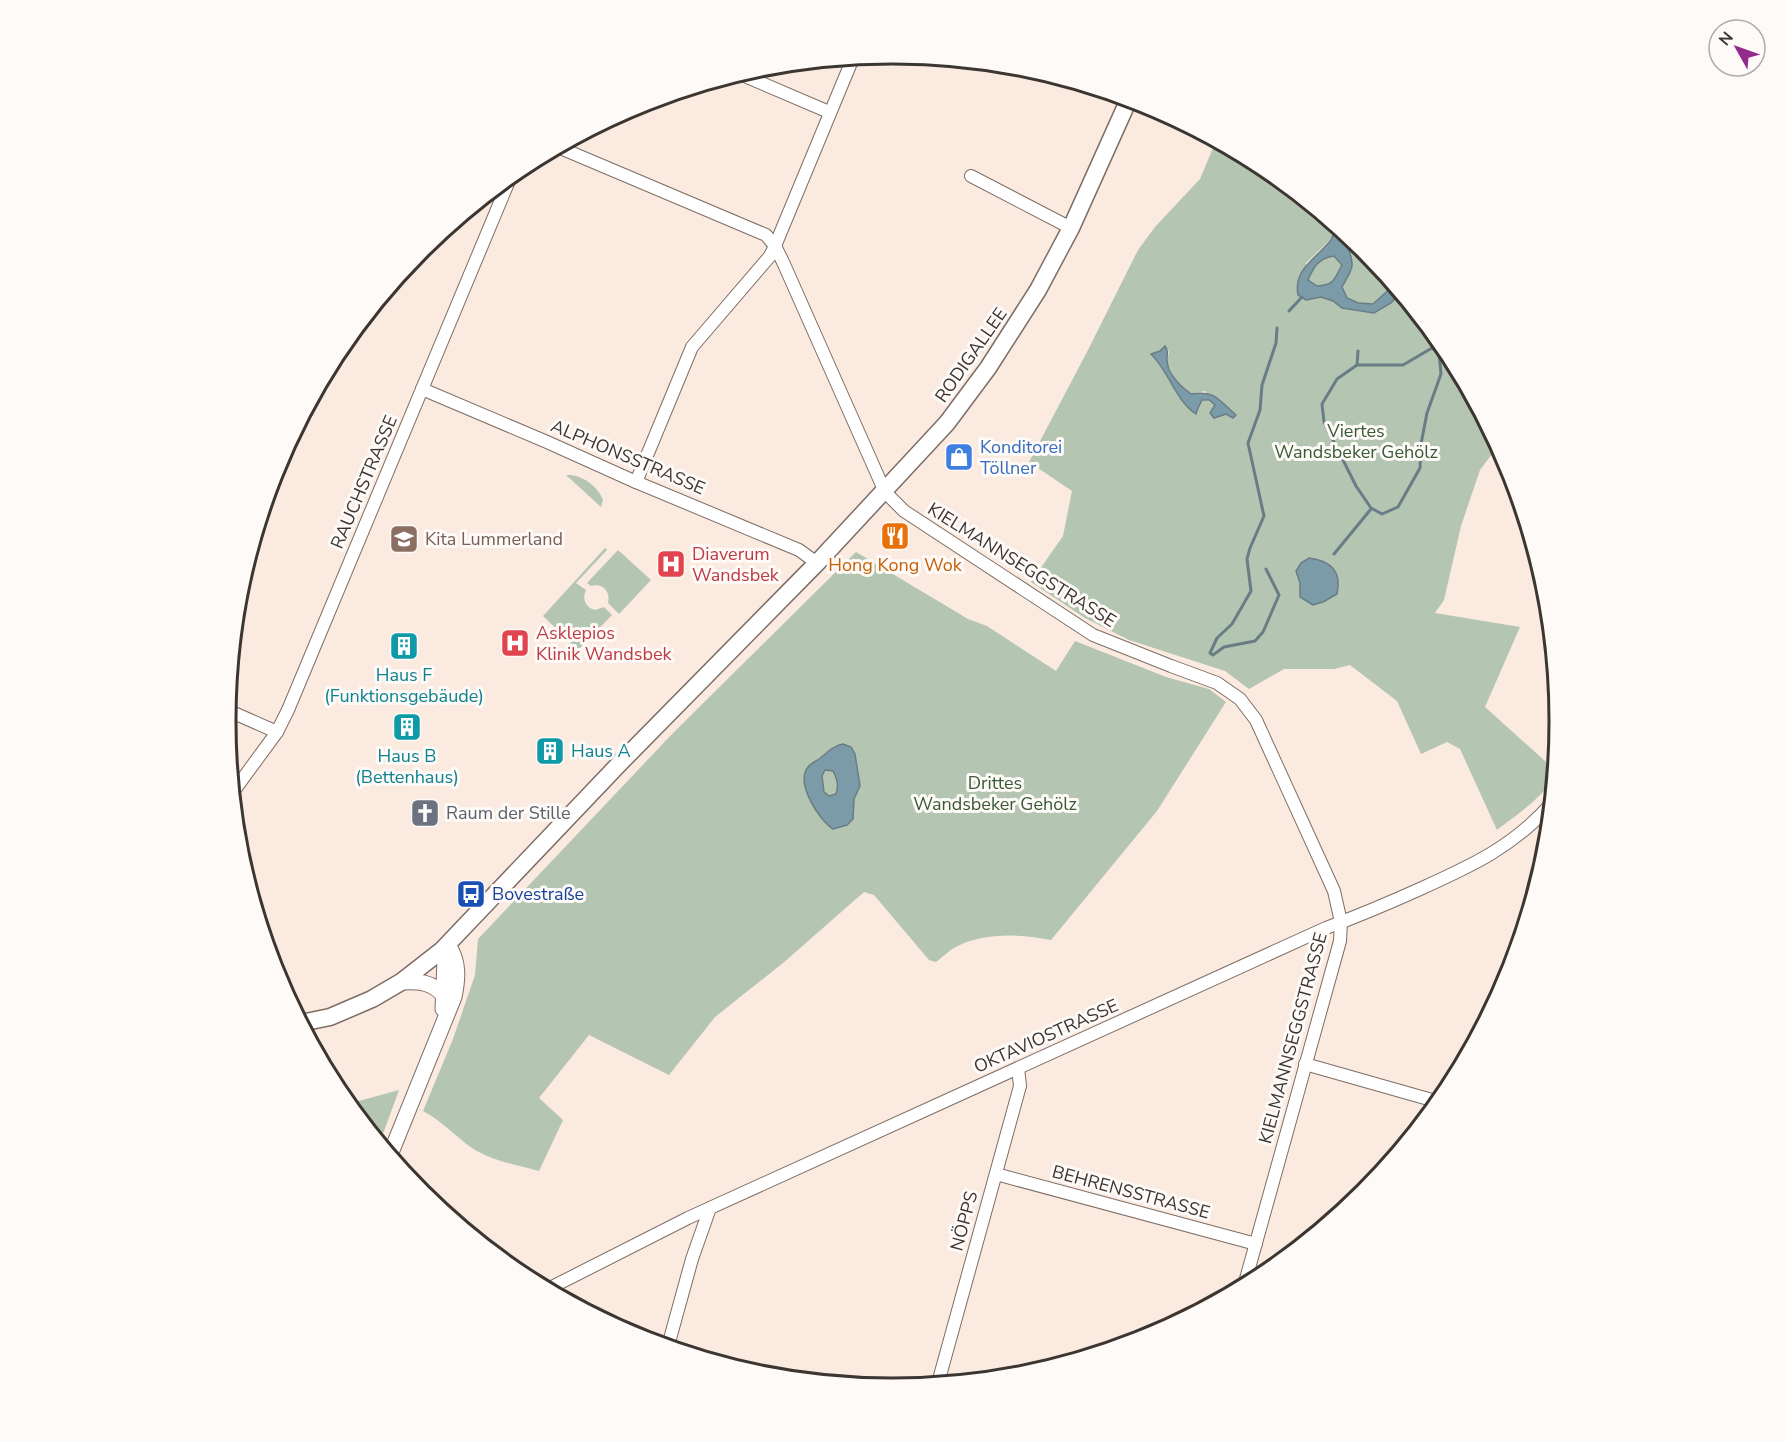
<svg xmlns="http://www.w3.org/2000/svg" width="1785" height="1442" viewBox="0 0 1785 1442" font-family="'Nunito Sans',sans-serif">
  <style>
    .green { fill: #b4c5b2; fill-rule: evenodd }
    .water { fill: #7c9ba8; stroke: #697d85; stroke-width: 1.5; fill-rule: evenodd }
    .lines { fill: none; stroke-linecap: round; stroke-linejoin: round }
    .stream { stroke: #697d85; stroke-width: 3 }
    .minor-casing { stroke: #7d6e65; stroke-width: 14 }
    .tertiary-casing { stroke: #7d6e65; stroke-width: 17 }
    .secondary-casing { stroke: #7d6e65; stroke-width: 19 }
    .minor { stroke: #fff; stroke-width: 12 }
    .tertiary { stroke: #fff; stroke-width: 15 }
    .secondary { stroke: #fff; stroke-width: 16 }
    .labels { text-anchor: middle; stroke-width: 6; stroke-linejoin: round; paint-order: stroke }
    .street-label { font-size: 18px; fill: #3c3632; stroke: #fefaf8 }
    .park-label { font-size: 18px; fill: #395a36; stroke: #fefaf8 }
    .shop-label { font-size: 18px; fill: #366cbe; stroke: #fefaf8; text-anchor: start }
    .education-label { font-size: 18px; fill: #785e54; stroke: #fefaf8; text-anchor: start }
    .health-label { font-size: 18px; fill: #be3a42; stroke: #fefaf8; text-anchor: start }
    .food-label { font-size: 18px; fill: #c56008; stroke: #fefaf8 }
    .culture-label { font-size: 18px; fill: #0d838f; stroke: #fefaf8 }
    .worship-label { font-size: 18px; fill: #5b616d; stroke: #fefaf8; text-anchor: start }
    .transit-label { font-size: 18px; fill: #164399; stroke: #fefaf8; text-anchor: start }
    .rim { fill: none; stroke: #3c3632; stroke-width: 3 }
  </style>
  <rect width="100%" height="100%" fill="#fbeadf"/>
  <g class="green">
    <path d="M 1216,141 L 1263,167 L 1336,227 L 1331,239 L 1306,263 L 1306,300 L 1321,297 L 1333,301 L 1342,308 L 1374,313 L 1391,303 L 1400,293 L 1447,351 L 1498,446 L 1480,470 L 1461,526 L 1444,600 L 1435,613 L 1520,627 L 1485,707 L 1555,770 C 1553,792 1513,817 1497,830 L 1460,749 L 1447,742 L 1421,754 L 1397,701 L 1350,665 L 1334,669 L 1284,669 L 1249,689 L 1225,671 L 1129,640 L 1085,618 L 1031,582 L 1063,536 L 1072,491 L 1029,462 L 1087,352 L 1138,250 L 1155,227 L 1200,179 ZM 1165,346 L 1169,352 L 1167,362 L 1177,385 L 1191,394 L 1205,391 L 1226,414 L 1220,416 C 1216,407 1213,400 1202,400 L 1198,408 L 1179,395 L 1160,362 L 1152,354 L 1160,351 Z"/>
    <path d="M 1344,233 L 1364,250 L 1394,285 L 1373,305 L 1358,303 L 1347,298 L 1342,287 C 1360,256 1349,263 1344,233 Z"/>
    <path d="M 1334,256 L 1342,265 C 1334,279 1335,285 1316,286 L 1308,280 C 1315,266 1319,258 1334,256 Z"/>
    <path d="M 566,475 C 581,474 597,485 603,500 L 601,507 Z"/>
    <path d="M 605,548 L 607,550 L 576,583 L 586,590 C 582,599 585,607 595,610 L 604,607 L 612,615 L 577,651 L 570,642 L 543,616 Z"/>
    <path d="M 618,550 L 651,580 L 619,614 L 608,603 C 611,591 602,583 591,586 L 587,583 Z"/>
    <path d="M 856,552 L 968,619 L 987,626 L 1056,671 L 1075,641 L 1166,677 L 1209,689 L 1226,702 L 1157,811 L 1051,940 C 1020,934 983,932 954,948 C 948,951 942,958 936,962 L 929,960 L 874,895 L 864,892 L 783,963 L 715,1017 L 669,1075 L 589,1035 L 539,1098 L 563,1120 L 539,1171 C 517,1165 492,1161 472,1148 C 455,1136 442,1121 423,1111 L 453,1039 L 475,975 L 478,939 L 674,732 ZM 843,744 L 860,786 L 854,799 L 854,809 L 827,825 L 806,792 L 807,768 L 834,746 Z"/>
    <path d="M 826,770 L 833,771 C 837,780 839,785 836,794 L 829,796 L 824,792 L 822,776 Z"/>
    <path d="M 399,1090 L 380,1142 L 348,1104 Z"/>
  </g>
  <g class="water">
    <path d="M 1336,227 C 1344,233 1344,237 1348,247 C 1355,268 1353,267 1342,287 L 1347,298 L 1358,303 L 1373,304 L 1394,285 L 1400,293 L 1391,303 L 1374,313 L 1342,308 L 1333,301 L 1321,297 L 1306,300 L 1298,295 C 1293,269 1317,258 1331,240 C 1333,236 1335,231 1336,227 ZM 1334,256 L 1342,265 C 1334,279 1335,285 1317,286 L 1308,280 C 1314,266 1319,258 1334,256 Z"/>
    <path d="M 1165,346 C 1169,352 1167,353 1167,359 C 1167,374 1180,386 1191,394 C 1216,390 1218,400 1236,415 L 1233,418 L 1226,414 L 1214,418 L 1210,413 L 1215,405 L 1209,400 L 1202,400 L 1198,408 L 1196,414 C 1175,400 1169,371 1151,354 L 1160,351 Z"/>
    <path d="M 1309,558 C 1331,561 1342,571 1337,594 L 1323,602 L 1313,605 L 1300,597 L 1300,583 L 1296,571 L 1301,563 Z"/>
    <path d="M 843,744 L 851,747 L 855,754 L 860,786 L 854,799 L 853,819 L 847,825 L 833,829 C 819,820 795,783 808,767 C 810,764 816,761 819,759 C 828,752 833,746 843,744 ZM 825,770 L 833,771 C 837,779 839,785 836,794 L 829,796 L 824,792 L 822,776 Z"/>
  </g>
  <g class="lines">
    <g class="stream">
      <path d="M 1289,311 L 1302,297"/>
      <path d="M 1432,348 L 1439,353 L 1441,374 L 1427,413 L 1421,444 L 1420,468 L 1398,507 L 1382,514 L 1371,508 L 1356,486 L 1324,422 L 1322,404 L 1337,379 L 1357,365 L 1403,365 Z"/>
      <path d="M 1357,365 L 1358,351"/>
      <path d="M 1334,554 L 1371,509"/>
      <path d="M 1266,569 L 1279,595 L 1263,632 L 1255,641 L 1224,647 L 1213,655 L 1210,653 L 1217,638 L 1232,624 L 1251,591 L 1247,559 L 1250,548 L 1264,516 L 1248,443 L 1260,410 L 1262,385 L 1276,343 L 1277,328"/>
    </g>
    <g class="minor-casing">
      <g id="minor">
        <path d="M 740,74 L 829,112"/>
        <path d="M 558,147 L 766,235 L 775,246 L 783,262 L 885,492 L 904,511 L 1093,635 L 1171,666 L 1217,683 L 1240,699 L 1256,720 L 1334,891 L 1341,922 L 1340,941 L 1244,1286"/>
        <path d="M 971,176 L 1071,228"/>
        <path d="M 422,389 L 547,442 L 636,482 L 799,550 L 817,563"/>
        <path d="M 636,482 L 692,347 L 770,256 L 775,246 L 853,58"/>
        <path d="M 227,710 L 277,732"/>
        <path d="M 233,792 L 277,732 L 288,710 L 511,176"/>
        <path d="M 1305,1064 L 1439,1102"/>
        <path d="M 996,1174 L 1256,1244"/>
        <path d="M 548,1289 L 688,1218 L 1326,928 C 1358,916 1389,903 1420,889 C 1471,866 1513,847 1551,804"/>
        <path d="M 668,1346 L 692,1259 L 710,1208"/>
        <path d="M 938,1383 L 1020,1086 L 1018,1068"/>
      </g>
    </g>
    <g class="tertiary-casing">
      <g id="tertiary">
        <path d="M 401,982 C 419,981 433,982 444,996"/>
        <path d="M 443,1009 L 445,959 L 448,945"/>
        <path d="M 390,1155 L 454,997 C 458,978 459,961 448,945"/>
      </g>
    </g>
    <g class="secondary-casing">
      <path id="secondary" d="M 301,1023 L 330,1017 L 372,999 L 401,982 L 442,950 L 620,763 L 817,563 L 947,423 L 988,368 L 1038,290 L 1071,228 L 1129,99"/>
    </g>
    <use href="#minor" class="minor"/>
    <use href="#tertiary" class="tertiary"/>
    <use href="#secondary" class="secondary"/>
  </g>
  <defs>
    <g id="shop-square" transform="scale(1.5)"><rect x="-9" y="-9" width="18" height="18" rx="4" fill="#3f7fe0" stroke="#fefaf8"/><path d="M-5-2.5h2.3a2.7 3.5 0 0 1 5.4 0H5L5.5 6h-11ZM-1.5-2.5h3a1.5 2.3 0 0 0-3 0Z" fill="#fff"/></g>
    <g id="restaurant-square" transform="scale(1.5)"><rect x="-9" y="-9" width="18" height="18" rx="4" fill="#e8710a" stroke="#fefaf8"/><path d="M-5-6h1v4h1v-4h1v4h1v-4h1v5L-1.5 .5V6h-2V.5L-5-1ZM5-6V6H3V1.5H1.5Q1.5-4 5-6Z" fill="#fff"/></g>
    <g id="school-square" transform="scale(1.5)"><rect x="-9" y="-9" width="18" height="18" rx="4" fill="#8d6e63" stroke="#fefaf8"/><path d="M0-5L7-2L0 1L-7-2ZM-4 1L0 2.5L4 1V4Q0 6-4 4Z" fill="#fff"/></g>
    <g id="hospital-square" transform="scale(1.5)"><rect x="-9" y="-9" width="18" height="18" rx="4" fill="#e0444e" stroke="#fefaf8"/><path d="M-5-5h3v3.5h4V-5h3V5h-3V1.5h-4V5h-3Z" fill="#fff"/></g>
    <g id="building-square" transform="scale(1.5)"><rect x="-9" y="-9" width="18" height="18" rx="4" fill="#0f9aa8" stroke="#fefaf8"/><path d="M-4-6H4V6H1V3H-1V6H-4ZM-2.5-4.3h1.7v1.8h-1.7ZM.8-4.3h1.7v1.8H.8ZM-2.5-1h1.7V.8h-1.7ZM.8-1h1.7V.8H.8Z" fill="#fff"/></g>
    <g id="church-square" transform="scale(1.5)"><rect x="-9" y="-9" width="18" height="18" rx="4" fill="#6b7280" stroke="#fefaf8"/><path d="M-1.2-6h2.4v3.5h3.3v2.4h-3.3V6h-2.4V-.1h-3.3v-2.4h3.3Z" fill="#fff"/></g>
    <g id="bus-square" transform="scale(1.5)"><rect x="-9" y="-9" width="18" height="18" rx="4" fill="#1a4fb4" stroke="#fefaf8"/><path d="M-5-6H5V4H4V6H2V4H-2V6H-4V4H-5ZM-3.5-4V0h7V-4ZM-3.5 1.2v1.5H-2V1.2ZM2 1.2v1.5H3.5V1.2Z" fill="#fff"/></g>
  </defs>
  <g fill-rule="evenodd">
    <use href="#shop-square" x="959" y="457"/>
    <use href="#restaurant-square" x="895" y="536"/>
    <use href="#school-square" x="404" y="539"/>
    <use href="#hospital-square" x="671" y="564"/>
    <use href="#hospital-square" x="515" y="643"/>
    <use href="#building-square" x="404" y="646"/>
    <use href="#building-square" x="407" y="727"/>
    <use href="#building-square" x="550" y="751"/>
    <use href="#church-square" x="425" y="813"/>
    <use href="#bus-square" x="471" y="894"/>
  </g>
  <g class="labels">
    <g class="street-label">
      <text transform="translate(971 355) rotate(-55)" y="6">RODIGALLEE</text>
      <text transform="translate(628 457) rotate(23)" y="6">ALPHONSSTRASSE</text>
      <text transform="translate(364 482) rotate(-67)" y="6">RAUCHSTRASSE</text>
      <text transform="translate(1022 565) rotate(32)" y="6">KIELMANNSEGGSTRASSE</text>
      <text transform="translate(1046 1036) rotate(-24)" y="6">OKTAVIOSTRASSE</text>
      <text transform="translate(1293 1038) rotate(-75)" y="6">KIELMANNSEGGSTRASSE</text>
      <text transform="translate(1131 1192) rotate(15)" y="6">BEHRENSSTRASSE</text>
      <text transform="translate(964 1221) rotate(-75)" y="6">NÖPPS</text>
    </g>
    <g class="park-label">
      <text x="1356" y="437">Viertes<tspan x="1356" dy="21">Wandsbeker Gehölz</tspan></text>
      <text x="995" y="789">Drittes<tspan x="995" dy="21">Wandsbeker Gehölz</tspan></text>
    </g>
    <g class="shop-label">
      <text x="980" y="453">Konditorei<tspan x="980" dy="21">Töllner</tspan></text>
    </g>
    <g class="education-label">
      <text x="425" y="545">Kita Lummerland</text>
    </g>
    <g class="health-label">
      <text x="692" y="560">Diaverum<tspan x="692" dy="21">Wandsbek</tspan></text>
      <text x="536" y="639">Asklepios<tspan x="536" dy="21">Klinik Wandsbek</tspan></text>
    </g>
    <g class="food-label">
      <text x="895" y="571">Hong Kong Wok</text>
    </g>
    <g class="culture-label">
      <text x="404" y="681">Haus F<tspan x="404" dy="21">(Funktionsgebäude)</tspan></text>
      <text x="571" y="757" text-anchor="start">Haus A</text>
      <text x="407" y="762">Haus B<tspan x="407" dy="21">(Bettenhaus)</tspan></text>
    </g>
    <g class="worship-label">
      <text x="446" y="819">Raum der Stille</text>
    </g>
    <g class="transit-label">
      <text x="492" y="900">Bovestraße</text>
    </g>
  </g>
  <path d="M0 0H1785V1442H0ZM892 64H893A656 656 0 0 1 1549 720V722A656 656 0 0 1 893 1378H892A656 656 0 0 1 236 722V720A656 656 0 0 1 892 64Z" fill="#fefaf8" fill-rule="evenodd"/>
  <path class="rim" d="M892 64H893A656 656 0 0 1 1549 720V722A656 656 0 0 1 893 1378H892A656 656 0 0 1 236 722V720A656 656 0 0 1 892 64Z"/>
  <g transform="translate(1737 48) rotate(310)"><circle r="28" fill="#fefaf8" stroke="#b0aca9" stroke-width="1.5"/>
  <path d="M0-4.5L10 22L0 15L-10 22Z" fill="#932a8d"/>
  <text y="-9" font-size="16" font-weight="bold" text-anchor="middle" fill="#3c3632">N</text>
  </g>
</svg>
